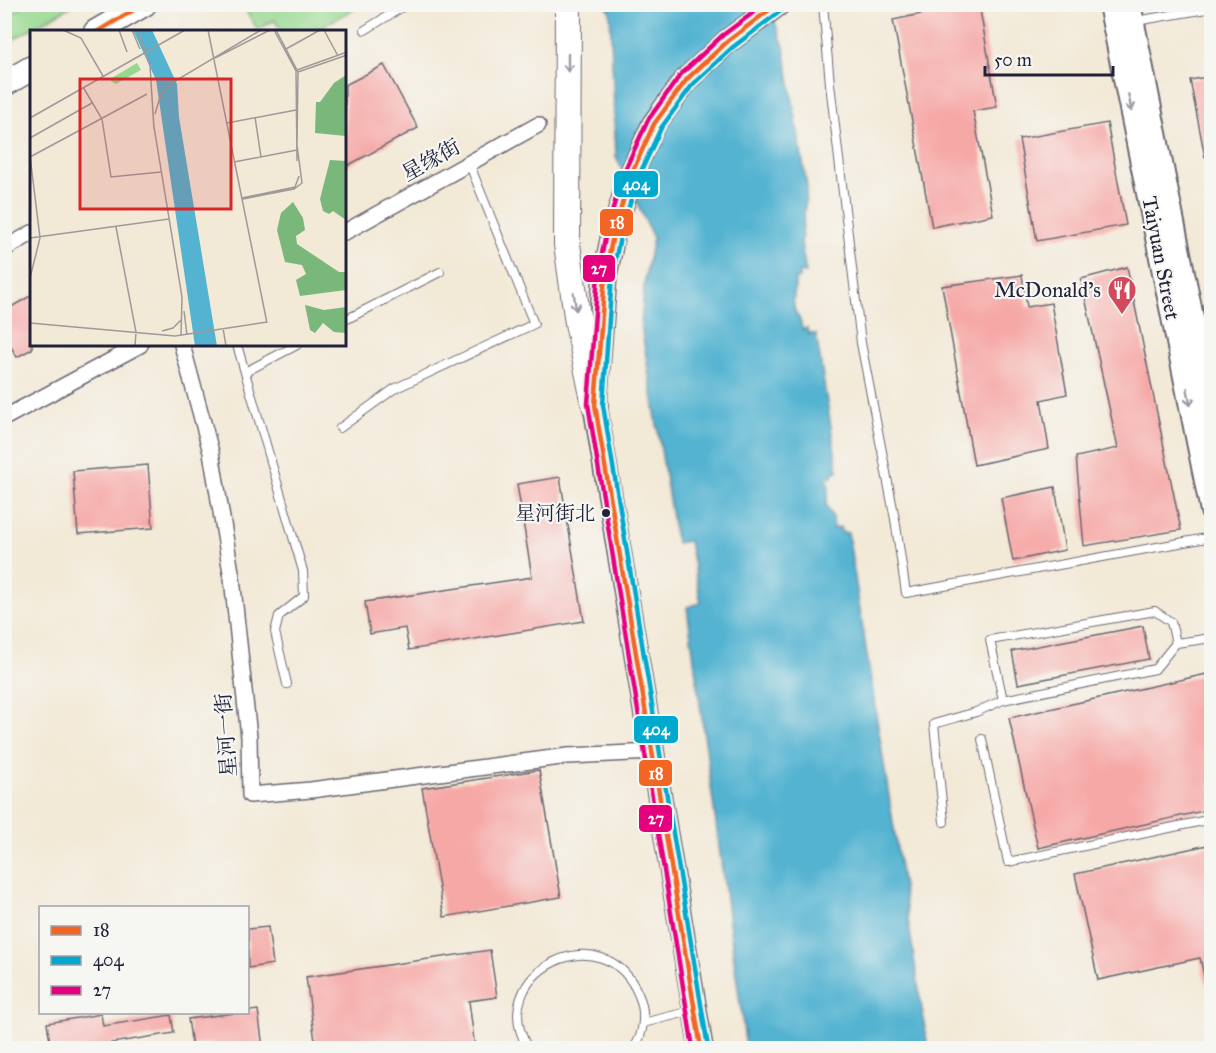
<svg xmlns="http://www.w3.org/2000/svg" width="1216" height="1053" viewBox="0 0 1216 1053" font-family="'IM FELL Great Primer','Noto Serif SC',serif">
  <style>
    .green { fill: #97d88f; stroke: #5c7d65; stroke-width: 1.5 }
    .water { fill: #53b3d1; stroke: #3a6a86; stroke-width: 1.5 }
    .building { fill: #f6a8a6 }
    .lines { fill: none; stroke-linecap: round; stroke-linejoin: round }
    .service-casing { stroke: #6b6872; stroke-width: 10 }
    .minor-casing { stroke: #6b6872; stroke-width: 18 }
    .secondary-casing { stroke: #6b6872; stroke-width: 26 }
    .primary-casing { stroke: #6b6872; stroke-width: 27 }
    .trunk-casing { stroke: #6b6872; stroke-width: 28 }
    .service { stroke: #fff; stroke-width: 8 }
    .minor { stroke: #fff; stroke-width: 15 }
    .secondary { stroke: #fff; stroke-width: 22 }
    .primary { stroke: #fff; stroke-width: 24 }
    .trunk { stroke: #fff; stroke-width: 26 }
    .bus-1-casing { stroke: #f6f6f2; stroke-width: 9 }
    .bus-2-casing { stroke: #f6f6f2; stroke-width: 9 }
    .bus-3-casing { stroke: #f6f6f2; stroke-width: 9 }
    .bus-1 { stroke: #f26522; stroke-width: 4.5 }
    .bus-2 { stroke: #00a9ce; stroke-width: 4.5 }
    .bus-3 { stroke: #e5007d; stroke-width: 4.5 }
    .oneway { stroke: #9c9ca7 }
    .bus-dot { fill: #22223b; stroke: #f6f6f2; stroke-width: 2 }
    .labels { text-anchor: middle; stroke-width: 4.5; stroke-linejoin: round; paint-order: stroke }
    .bus-label { font-size: 20px; fill: #22223b; stroke: #f6f6f2; text-anchor: end }
    .street-label { font-size: 21px; fill: #22223b; stroke: #f6f6f2 }
    .poi-label { font-size: 21px; fill: #22223b; stroke: #f6f6f2; text-anchor: end }
    .inset-road { fill: none; stroke: #9f9999; stroke-width: 1.5 }
    .view { fill: #d62828; fill-opacity: 0.15; stroke: #d62828; stroke-width: 3 }
    .inset-edge { fill: none; stroke: #22223b; stroke-width: 3 }
    .line-badge { stroke: #f6f6f2; stroke-width: 2 }
    .badge-label { font-size: 16px; text-anchor: middle; font-weight: bold; fill: #fff }
  </style>
  <rect width="100%" height="100%" fill="#f6f6f2"/>
  <filter id="ink" filterUnits="userSpaceOnUse"><feTurbulence type="fractalNoise" baseFrequency=".0167" numOctaves="2"/><feDisplacementMap in="SourceGraphic" scale="12" xChannelSelector="R" yChannelSelector="G"/><feConvolveMatrix kernelMatrix="1 2 1 2 8 2 1 2 1" color-interpolation-filters="sRGB"/></filter>
  <filter id="wash" filterUnits="userSpaceOnUse"><feTurbulence type="fractalNoise" baseFrequency=".008" numOctaves="4" result="noise"/><feDisplacementMap in="SourceGraphic" scale="24" xChannelSelector="R" yChannelSelector="G"/><feGaussianBlur stdDeviation="1.35" result="paint"/><feColorMatrix in="noise" values="0 0 0 0 0 0 0 0 0 0 0 0 0 0 0 0 0 1.4 0 .05"/><feComposite in="paint" operator="in"/></filter>
  <g filter="url(#wash)">
    <rect width="100%" height="100%" fill="#f3e9d7"/>
    <g class="green">
      <path d="M 27,4 L 73,4 L 73,5 L 5,44 L 5,17 Z"/>
      <path d="M 242,5 L 362,5 L 313,31 L 282,31 L 274,20 L 258,30 Z"/>
    </g>
    <path class="water" d="M 606,5 L 769,5 L 784,47 L 807,187 L 801,243 L 806,273 L 799,272 L 799,278 L 795,279 C 796,289 792,298 794,308 C 796,318 801,315 802,330 L 807,328 L 808,334 L 816,334 L 838,471 L 832,473 L 832,477 L 826,478 L 829,488 L 826,504 L 833,518 L 834,529 L 840,527 L 841,532 L 848,533 L 928,1048 L 746,1048 L 687,607 L 701,603 L 689,541 L 676,543 L 641,325 L 645,278 L 653,238 L 616,156 L 610,11 Z"/>
    <g id="blocks">
      <g class="building">
        <path d="M 979,4 L 997,107 L 973,111 L 993,215 L 932,227 L 893,20 L 953,7 L 953,9 Z"/>
        <path d="M 384,65 L 418,128 L 345,167 L 345,85 Z"/>
        <path d="M 1212,76 L 1212,156 L 1205,157 L 1190,80 Z"/>
        <path d="M 1107,123 L 1126,225 L 1037,241 L 1019,139 Z"/>
        <path d="M 1127,267 L 1181,530 L 1084,546 L 1076,457 L 1118,448 L 1081,279 Z"/>
        <path d="M 1022,275 L 1027,307 L 1051,303 L 1067,394 L 1041,400 L 1049,449 L 974,465 L 942,286 Z"/>
        <path d="M 32,295 L 32,349 L 17,357 L 4,335 L 4,311 Z"/>
        <path d="M 148,465 L 153,528 L 78,534 L 73,471 Z"/>
        <path d="M 560,477 L 584,621 L 409,650 L 405,628 L 370,634 L 365,602 L 532,577 L 517,484 Z"/>
        <path d="M 1055,487 L 1065,550 L 1013,561 L 1001,498 Z"/>
        <path d="M 1143,626 L 1149,659 L 1018,684 L 1012,651 Z"/>
        <path d="M 1207,674 L 1212,694 L 1212,809 L 1038,848 L 1009,718 Z"/>
        <path d="M 539,770 L 561,897 L 444,917 L 422,788 Z"/>
        <path d="M 1212,844 L 1212,984 L 1206,984 L 1200,958 L 1098,980 L 1075,874 Z"/>
        <path d="M 268,927 L 273,964 L 248,968 L 248,929 Z"/>
        <path d="M 490,950 L 497,997 L 469,1001 L 475,1048 L 446,1048 L 445,1042 L 398,1048 L 316,1048 L 306,977 Z"/>
        <path d="M 258,1010 L 263,1048 L 213,1048 L 212,1043 L 192,1046 L 188,1019 Z"/>
        <path d="M 101,1014 L 103,1026 L 171,1015 L 174,1033 L 111,1043 L 112,1048 L 51,1048 L 47,1023 Z"/>
      </g>
    </g>
  </g>
  <g filter="url(#ink)">
    <use href="#blocks" fill-opacity="0" stroke="#6b6872" stroke-width="1.5"/>
    <g class="lines">
      <g class="service-casing">
        <g id="service">
          <path d="M 823,4 L 830,84 L 861,343 L 895,519 L 906,593 L 1212,537"/>
          <path d="M 1136,21 L 1212,8"/>
          <path d="M 365,30 L 407,4"/>
          <path d="M 345,320 L 440,272"/>
          <path d="M 237,345 L 303,571 L 304,596 L 279,616 L 275,632 L 287,684"/>
          <path d="M 245,372 L 297,345"/>
          <path d="M 340,428 L 394,389 L 534,324 L 469,163"/>
          <path d="M 1003,700 L 990,640 L 1155,611 L 1171,622 L 1176,643"/>
          <path d="M 982,739 L 1008,862 L 1212,819"/>
          <path d="M 944,822 L 934,724 L 976,712 L 1003,700 L 1155,669 L 1176,643 L 1212,638"/>
          <path d="M 643,1023 L 691,1011"/>
          <path d="M 528,1048 C 483,973 605,911 639,996 C 646,1012 644,1034 634,1048"/>
        </g>
      </g>
      <g class="minor-casing">
        <g id="minor">
          <path d="M 345,232 L 538,125"/>
          <path d="M 4,249 L 32,233"/>
          <path d="M 182,345 L 211,452 L 232,578 L 249,737 L 250,795 L 311,790 L 568,756 L 653,752"/>
          <path d="M 4,418 L 140,345"/>
        </g>
      </g>
      <g class="secondary-casing">
        <g id="secondary">
          <path d="M 1110,4 L 1212,511"/>
          <path d="M 1129,4 L 1212,417"/>
          <path d="M 701,1048 L 595,405 L 605,275 L 613,235 L 630,177 L 654,124 L 687,79 L 728,41 L 778,4"/>
        </g>
      </g>
      <g class="primary-casing">
        <g id="primary">
          <path d="M 96,32 L 144,4"/>
          <path d="M 4,84 L 32,68"/>
        </g>
      </g>
      <g class="trunk-casing">
        <path id="trunk" d="M 568,4 L 567,244 L 578,323 L 595,405"/>
      </g>
      <use href="#service" class="service"/>
      <use href="#minor" class="minor"/>
      <use href="#secondary" class="secondary"/>
      <use href="#primary" class="primary"/>
      <use href="#trunk" class="trunk"/>
      <g class="bus-1-casing">
        <g id="bus-1">
          <path d="M 97,32 L 143,4"/>
          <path d="M 701,1048 L 595,405 L 605,275 L 613,235 L 630,177 L 654,124 L 687,79 L 728,41 L 777,4"/>
        </g>
      </g>
      <g class="bus-2-casing">
        <path id="bus-2" d="M 708,1047 L 603,405 L 612,276 L 620,237 L 637,180 L 661,128 L 693,84 L 733,47 L 782,10"/>
      </g>
      <g class="bus-3-casing">
        <path id="bus-3" d="M 693,1048 L 588,404 L 598,274 L 606,233 L 623,174 L 648,120 L 681,74 L 723,35 L 765,4"/>
      </g>
      <use href="#bus-1" class="bus-1"/>
      <use href="#bus-2" class="bus-2"/>
      <use href="#bus-3" class="bus-3"/>
    </g>
    <defs><path id="oneway-shaft" d="M-6 0H5M1.5-3L5.5 0L1.5 3" fill="none" stroke-width="1.6" stroke-linecap="round" stroke-linejoin="round" transform="scale(1.5)"/></defs>
    <g class="oneway">
      <use href="#oneway-shaft" transform="translate(568 63) rotate(90)"/>
      <use href="#oneway-shaft" transform="translate(1130 103) rotate(79)"/>
      <use href="#oneway-shaft" transform="translate(575 302) rotate(82)"/>
      <use href="#oneway-shaft" transform="translate(1189 397) rotate(79)"/>
    </g>
  </g>
  <defs>
    <g id="restaurant-pin" transform="scale(1.5)"><path d="M0 17L-7.5 6A9.5 9.5 0 1 1 7.5 6Z" fill="#d1495b" stroke="#f6f6f2"/><path d="M-5-6h1v4h1v-4h1v4h1v-4h1v5L-1.5 .5V6h-2V.5L-5-1ZM5-6V6H3V1.5H1.5Q1.5-4 5-6Z" fill="#fff"/></g>
  </defs>
  <g fill-rule="evenodd">
    <use href="#restaurant-pin" x="1122" y="290"/>
  </g>
  <circle class="bus-dot" cx="606" cy="513" r="5"/>
  <g class="labels">
    <g class="bus-label">
      <text x="595" y="520">星河街北</text>
    </g>
    <g class="street-label">
      <text transform="translate(431 160) rotate(-29)" y="7">星缘街</text>
      <text transform="translate(1161 258) rotate(79)" y="7">Taiyuan Street</text>
      <text transform="translate(226 735) rotate(-94)" y="7">星河一街</text>
    </g>
    <g class="poi-label">
      <text x="1101" y="297">McDonald's</text>
    </g>
  </g>
  <g transform="translate(30 30)">
    <rect width="316" height="316" fill="#f3e9d7"/>
    <path d="M 107,33 L 111,40 L 86,54 L 82,52 L 80,49 Z" fill="#97d88f"/>
    <path d="M 316,45 L 316,106 L 285,103 L 286,72 L 290,72 L 304,53 ZM 300,130 L 316,131 L 316,190 L 303,181 L 299,184 L 293,181 L 290,169 ZM 263,172 L 273,188 L 275,200 L 266,206 L 267,214 L 309,242 L 316,242 L 316,260 L 270,266 L 266,250 L 276,244 L 272,235 L 255,232 L 247,200 L 251,183 ZM 275,275 L 294,280 L 316,277 L 316,303 L 304,302 L 293,293 L 285,303 L 280,300 Z" fill="#79b87a"/>
    <path d="M 103,0 L 122,0 L 147,54 L 149,87 L 187,316 L 165,316 L 126,50 Z" fill="#53b3d1"/>
    <path class="inset-road" d="M 33,0 L 51,8 L 73,46M 89,0 L 97,22M 102,0 L 110,19M 108,0 L 120,36 L 124,99M 178,0 L 237,293M 244,0 L 266,41 L 267,131M 294,0 L 308,26M 256,19 L 290,0M 185,28 L 240,0M 267,40 L 317,22M 268,42 L 317,25M 53,57 L 72,89 L 81,147 L 131,142M 125,84 L 131,64 L 140,54 L 231,0M 225,87 L 231,127M 0,88 L 155,0M 197,93 L 266,80M 124,97 L 152,267 L 151,306M 0,108 L 62,73M 0,126 L 10,208 L 0,248M 0,127 L 117,64M 204,132 L 267,120M 212,168 L 265,157 L 269,146M 213,169 L 264,159 L 272,153 L 267,115 L 268,42 L 246,0M 86,197 L 106,302 L 105,316M 0,208 L 139,189M 154,281 L 157,305M 0,293 L 145,306 L 237,292M 193,298 L 196,316M 132,301 L 143,298 L 151,290"/>
    <path class="view" d="M 50,49 L 201,49 L 201,179 L 50,179 Z"/>
    <rect width="316" height="316" class="inset-edge"/>
  </g>
  <g class="line-badge">
    <rect x="613" y="170" width="46" height="28" rx="6" fill="#00a9ce"/>
    <rect x="599" y="208" width="35" height="29" rx="6" fill="#f26522"/>
    <rect x="582" y="254" width="34" height="29" rx="6" fill="#e5007d"/>
    <rect x="633" y="715" width="46" height="29" rx="6" fill="#00a9ce"/>
    <rect x="638" y="759" width="35" height="28" rx="6" fill="#f26522"/>
    <rect x="638" y="804" width="35" height="29" rx="6" fill="#e5007d"/>
  </g>
  <g class="badge-label">
    <text x="636" y="190">404</text>
    <text x="617" y="228">18</text>
    <text x="599" y="274">27</text>
    <text x="656" y="735">404</text>
    <text x="656" y="779">18</text>
    <text x="656" y="824">27</text>
  </g>
  <rect width="1216" height="1053" fill="none" stroke="#f6f6f2" stroke-width="24"/>
  <rect x="39" y="906" width="210" height="108" fill="#f6f6f2" stroke="#a1a1a9" stroke-width="1.5"/>
  <rect x="51" y="926" width="30" height="9" fill="#f26522" stroke="#a1a1a9" stroke-width="1.5"/>
  <text x="93" y="936" font-size="18" fill="#22223b">18</text>
  <rect x="51" y="956" width="30" height="9" fill="#00a9ce" stroke="#a1a1a9" stroke-width="1.5"/>
  <text x="93" y="966" font-size="18" fill="#22223b">404</text>
  <rect x="51" y="986" width="30" height="9" fill="#e5007d" stroke="#a1a1a9" stroke-width="1.5"/>
  <text x="93" y="996" font-size="18" fill="#22223b">27</text>
  <path d="M985 66v9h128v-9" fill="none" stroke="#22223b" stroke-width="3"/>
  <text x="994" y="66" font-size="18" fill="#22223b" stroke="#f6f6f2" stroke-width="4.5" paint-order="stroke">50 m</text>
</svg>
